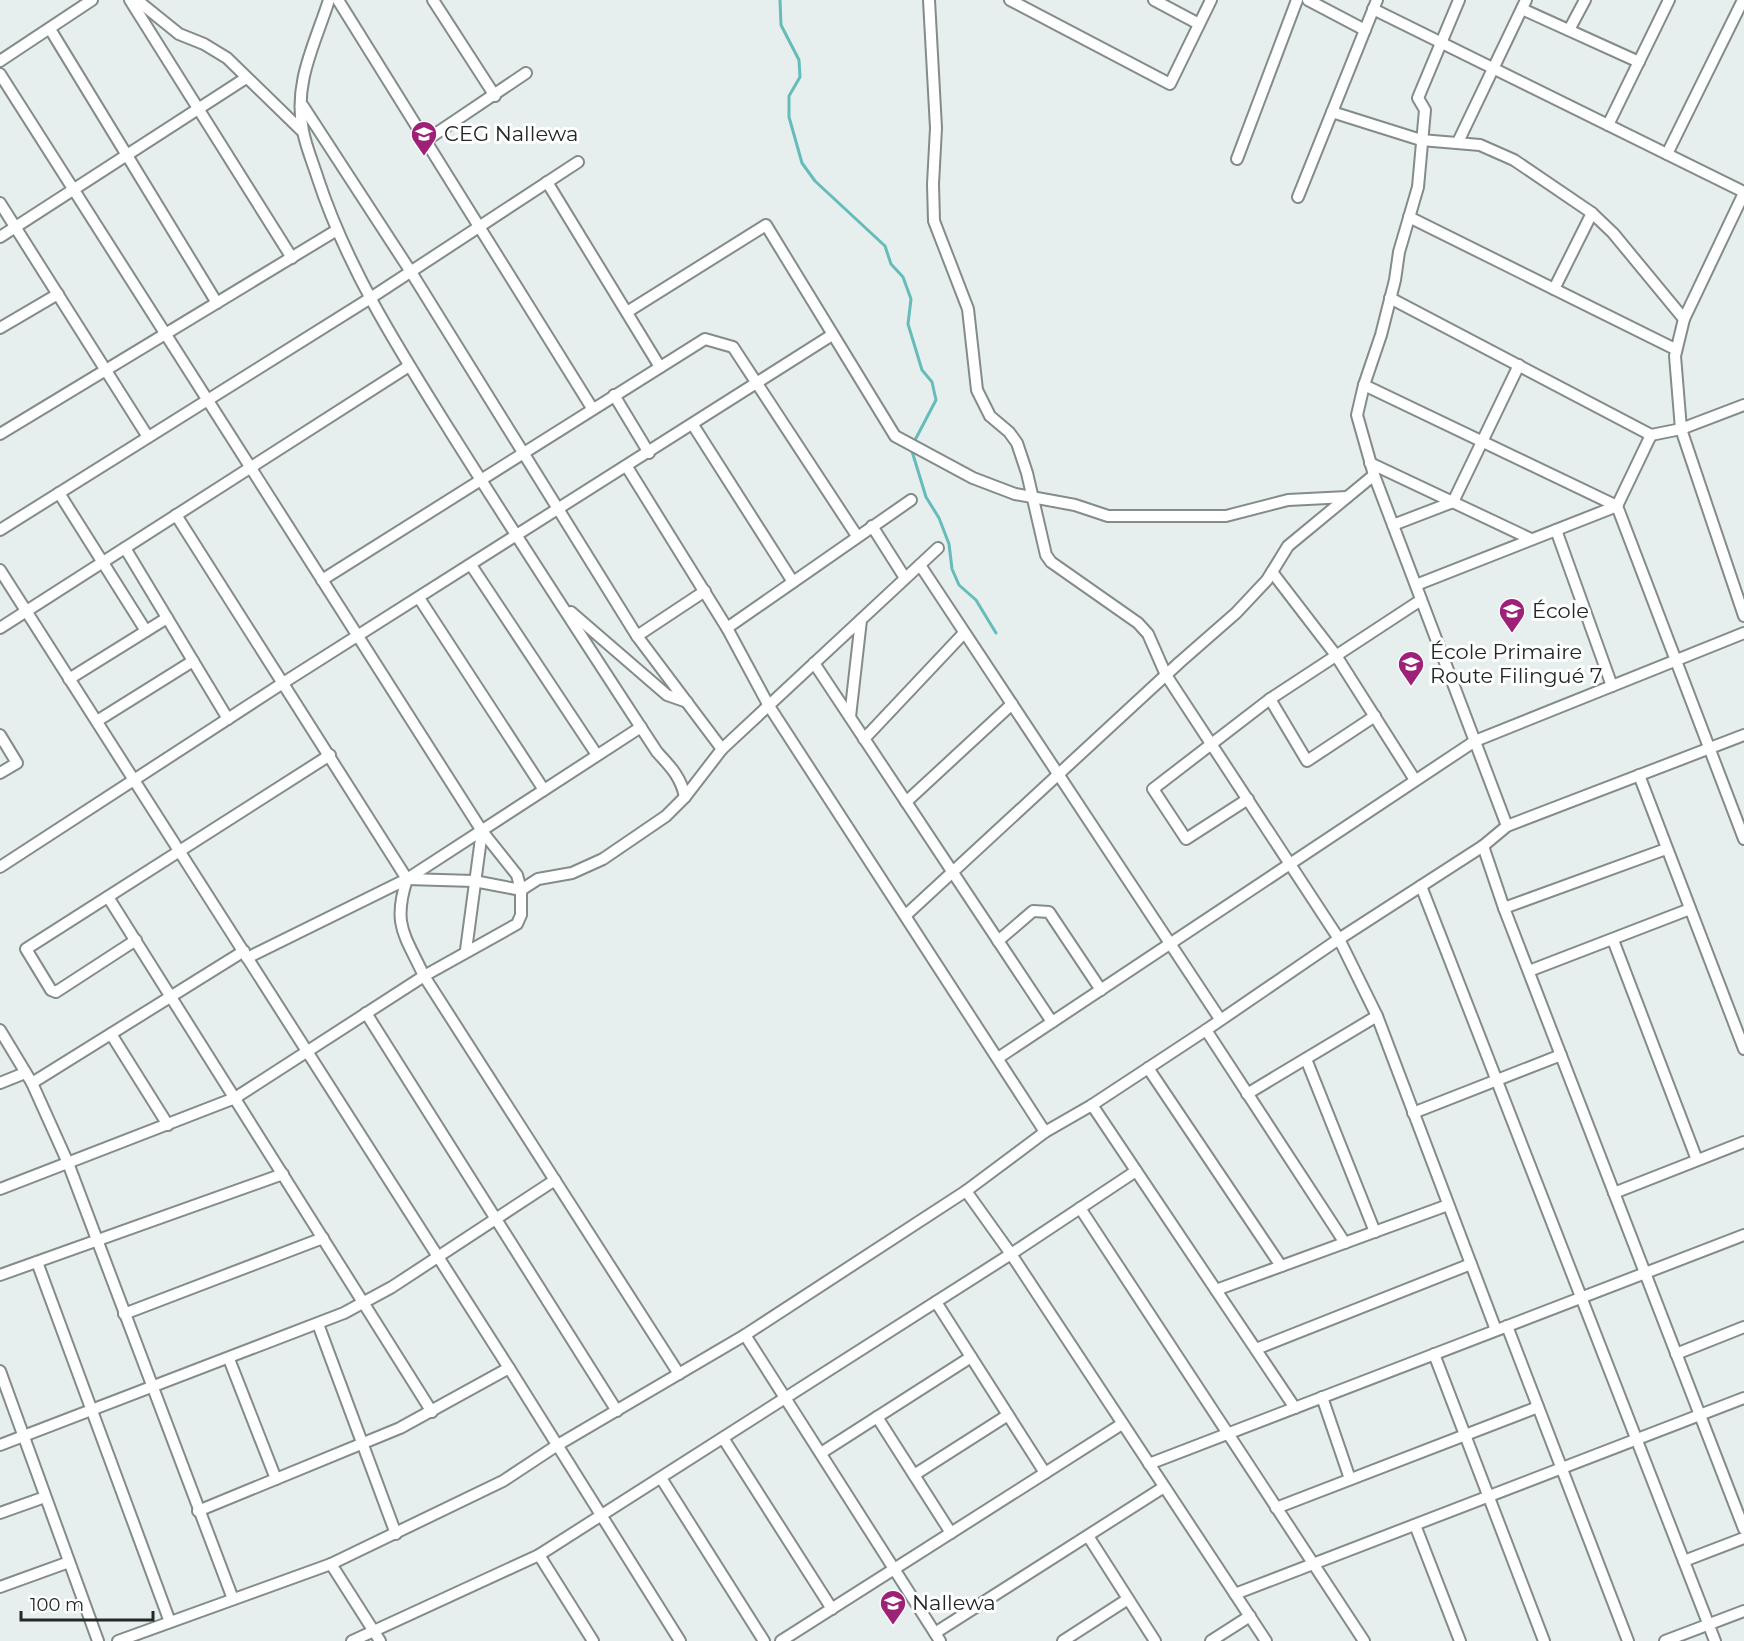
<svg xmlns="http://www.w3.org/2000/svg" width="1744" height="1641" viewBox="0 0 1744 1641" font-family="Montserrat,sans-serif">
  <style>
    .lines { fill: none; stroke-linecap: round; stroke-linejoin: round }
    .stream { stroke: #65bcba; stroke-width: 3 }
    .minor-casing { stroke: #838b8b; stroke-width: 14 }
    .minor { stroke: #fff; stroke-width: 10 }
    .labels { text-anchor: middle; stroke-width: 6; stroke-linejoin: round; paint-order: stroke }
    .poi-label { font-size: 21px; fill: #242727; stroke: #fff; text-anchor: start }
  </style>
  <rect width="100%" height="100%" fill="#e6eeee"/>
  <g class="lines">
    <g class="stream">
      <path d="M 780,0 L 781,25 L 799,60 L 800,77 L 789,96 L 789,117 L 802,163 L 815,181 L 885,246 L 891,264 L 903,277 L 911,299 L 908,324 L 922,370 L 932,382 L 936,400 L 914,442"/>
      <path d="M 911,448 L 926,497 L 939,518 L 949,544 L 952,569 L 959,585 L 976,600 L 996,633"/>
    </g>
    <g class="minor-casing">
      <g id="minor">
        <path d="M 130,0 L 292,258"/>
        <path d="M 137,0 L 179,34 L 204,44 L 227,58 L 302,131"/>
        <path d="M 329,0 C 315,44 293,83 303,131 C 306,147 313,163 318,179 C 348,270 400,351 450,431 C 518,539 587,645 657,752 C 670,766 681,777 685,797"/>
        <path d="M 338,0 L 592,408"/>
        <path d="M 433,0 L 495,96"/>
        <path d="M 929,0 L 936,128 L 933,184 L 934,221 L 968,309 L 977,390 L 990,416 L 1009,432 L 1017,443 L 1027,473 L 1046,555 L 1051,562 L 1138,623 L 1148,634 L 1166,675 L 1339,939 L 1377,1016 L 1496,1330"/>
        <path d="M 1010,0 L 1170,84 L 1211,0"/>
        <path d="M 1154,0 L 1199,24"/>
        <path d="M 1308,0 L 1365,30"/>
        <path d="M 1459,0 L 1418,98 L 1425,110 L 1418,187 L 1399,252 L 1395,280 L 1381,335 L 1364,385 L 1357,415 L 1374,475 L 1507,826"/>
        <path d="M 1373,9 L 1744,192"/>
        <path d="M 1522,9 L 1639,62"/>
        <path d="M 50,29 L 217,303"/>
        <path d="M 1569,30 L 1585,0"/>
        <path d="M 0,61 L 92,0"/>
        <path d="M 0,74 L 482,831 L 517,875 L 521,890 L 474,881 L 407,879"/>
        <path d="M 303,106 L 411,272 L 637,636 L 722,749"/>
        <path d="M 1332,112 L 1421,140 L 1480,145 L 1514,160 L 1592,213 L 1613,233 L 1684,319"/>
        <path d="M 1608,125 L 1669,0"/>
        <path d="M 425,141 L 526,73"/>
        <path d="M 1458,142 L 1526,0"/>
        <path d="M 1667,154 L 1743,0"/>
        <path d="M 1237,159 L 1297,0"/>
        <path d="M 547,182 L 660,367"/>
        <path d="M 1744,193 L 1684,319 L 1675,356 L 1681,429 L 1744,616"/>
        <path d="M 1298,197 L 1377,0"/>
        <path d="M 0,203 L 148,437"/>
        <path d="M 1409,217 L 1675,349"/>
        <path d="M 0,237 L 246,78"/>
        <path d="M 1554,289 L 1592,213"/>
        <path d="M 1390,298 L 1651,435 L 1681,429 L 1744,405"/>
        <path d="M 627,312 L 766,225 L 895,436 L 973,478 L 1015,494 L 1075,505 L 1108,516 L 1226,516 L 1288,500 L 1347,497"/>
        <path d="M 0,328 L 58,294"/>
        <path d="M 1364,385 L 1617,506 L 1744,839"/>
        <path d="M 614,395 L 649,453"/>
        <path d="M 693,425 L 793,582"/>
        <path d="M 0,434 L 337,230"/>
        <path d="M 1370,463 L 1531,539"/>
        <path d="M 627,467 L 727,628 L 769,706 L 1045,1132"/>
        <path d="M 59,493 L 146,631"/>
        <path d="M 176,515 L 407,879 C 392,925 405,935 424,976 L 679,1374"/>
        <path d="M 1393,525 L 1453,502 L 1519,365"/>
        <path d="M 872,526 L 905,578"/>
        <path d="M 0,530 L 369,299 L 578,162"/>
        <path d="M 1556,530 L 1612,686"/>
        <path d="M 125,548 L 228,719"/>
        <path d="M 471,565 L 597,755"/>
        <path d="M 920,565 L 1220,1019"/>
        <path d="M 0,570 L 509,1368 L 680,1641"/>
        <path d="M 1272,572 L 1335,654 L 1415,780"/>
        <path d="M 322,580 L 705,339 L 733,347 L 857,536"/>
        <path d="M 1416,585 L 1617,506 L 1651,435"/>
        <path d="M 419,598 L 544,790"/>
        <path d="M 571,612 L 667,695 L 687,702"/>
        <path d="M 0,628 L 409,366"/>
        <path d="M 727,628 L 911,500"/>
        <path d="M 637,636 L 705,591"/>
        <path d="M 814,663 L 1052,1022"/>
        <path d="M 69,679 L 167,618"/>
        <path d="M 1270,699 L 1307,761 L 1375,716"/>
        <path d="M 850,717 L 861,620"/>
        <path d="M 97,721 L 193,661"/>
        <path d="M 0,735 L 17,763 L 0,773"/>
        <path d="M 864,739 L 964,633"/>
        <path d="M 1639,775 L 1744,1049"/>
        <path d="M 1248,799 L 1186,839 L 1153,789 L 1270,699 L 1421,600"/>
        <path d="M 906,802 L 1012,704"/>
        <path d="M 1483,846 L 1504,908 L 1744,1529"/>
        <path d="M 0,867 L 283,683 L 832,335"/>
        <path d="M 1421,886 L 1715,1641"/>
        <path d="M 108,897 L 432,1412"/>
        <path d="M 1504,908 L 1666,849"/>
        <path d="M 906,915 L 1180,662 L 1236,613 L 1267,580 L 1288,546 L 1374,475"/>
        <path d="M 136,940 L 56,992 L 51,990 L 26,949 L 330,755"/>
        <path d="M 1613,940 L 1697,1160"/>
        <path d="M 998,941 L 1033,911 L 1049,912 L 1101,990"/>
        <path d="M 466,950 L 482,831"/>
        <path d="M 247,958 L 407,879 L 641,727"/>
        <path d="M 1529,971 L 1690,909"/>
        <path d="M 366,1013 L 617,1411"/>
        <path d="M 0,1030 L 32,1083 L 68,1163 L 233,1599"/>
        <path d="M 1206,1030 L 1345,1243"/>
        <path d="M 111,1034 L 168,1125"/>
        <path d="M 998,1058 L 1475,741 L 1744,633"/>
        <path d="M 1306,1059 L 1375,1232"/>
        <path d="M 1148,1068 L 1281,1266"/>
        <path d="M 0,1083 L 25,1073"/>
        <path d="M 32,1083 L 244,951"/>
        <path d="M 1247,1094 L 1377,1016"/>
        <path d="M 1092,1105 L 1295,1408"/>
        <path d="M 1413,1113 L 1561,1055"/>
        <path d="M 0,1189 L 235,1098 L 424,976 L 517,924 L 521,915 L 521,890 L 538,879 L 572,873 L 603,859 L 666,816 L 685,797 L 722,749 L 938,548"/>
        <path d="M 966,1191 L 1011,1254 L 1266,1641"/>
        <path d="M 1614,1193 L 1744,1142"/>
        <path d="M 1080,1208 L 1364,1641"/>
        <path d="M 37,1262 L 170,1622"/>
        <path d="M 0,1275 L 283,1174"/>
        <path d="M 1216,1290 L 1448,1205"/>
        <path d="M 936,1302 L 1045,1473"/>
        <path d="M 124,1314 L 323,1238"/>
        <path d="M 318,1324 L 396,1534"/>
        <path d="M 1507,1326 L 1628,1641"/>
        <path d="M 745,1335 L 940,1641"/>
        <path d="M 1256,1349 L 1471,1264"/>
        <path d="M 1434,1354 L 1544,1641"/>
        <path d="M 1676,1354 L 1744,1327"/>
        <path d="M 229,1359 L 276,1479"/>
        <path d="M 0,1371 L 98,1641"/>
        <path d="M 1322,1397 L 1350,1479"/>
        <path d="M 877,1417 L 951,1533"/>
        <path d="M 723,1438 L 832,1609"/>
        <path d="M 0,1445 L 344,1313 L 392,1287 L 555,1180"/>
        <path d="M 821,1453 L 971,1357"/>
        <path d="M 1149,1464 L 1744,1235"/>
        <path d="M 914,1475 L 1008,1415"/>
        <path d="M 661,1478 L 764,1641"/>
        <path d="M 1276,1508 L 1538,1407"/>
        <path d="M 198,1511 L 400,1428 L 509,1368"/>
        <path d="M 0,1513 L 45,1497"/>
        <path d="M 1415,1525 L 1460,1641"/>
        <path d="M 1088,1536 L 1155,1641"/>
        <path d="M 539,1555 L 593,1641"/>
        <path d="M 1684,1561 L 1744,1538"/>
        <path d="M 331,1564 L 380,1641"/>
        <path d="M 0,1587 L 69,1562"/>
        <path d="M 1235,1594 L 1744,1398"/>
        <path d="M 935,1633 L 1164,1487"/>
        <path d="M 118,1641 L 331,1564 L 503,1481 L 556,1446 L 745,1335 L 966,1191 L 1045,1132 L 1092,1105 L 1206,1030 L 1339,939 L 1483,846 L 1507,826 L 1744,735"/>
        <path d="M 352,1641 L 539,1555 L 1011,1254 L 1136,1171"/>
        <path d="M 781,1641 L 1122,1424"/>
        <path d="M 1063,1641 L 1128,1599"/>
        <path d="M 1211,1641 L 1250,1616"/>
        <path d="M 1665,1641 L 1744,1611"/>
      </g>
    </g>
    <use href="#minor" class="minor"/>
  </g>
  <defs>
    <g id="school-pin" transform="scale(1.35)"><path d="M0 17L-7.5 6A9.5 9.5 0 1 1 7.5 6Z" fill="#9d2177" stroke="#fff"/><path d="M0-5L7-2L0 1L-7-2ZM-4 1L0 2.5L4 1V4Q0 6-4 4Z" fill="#fff"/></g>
  </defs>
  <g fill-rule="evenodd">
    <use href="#school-pin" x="424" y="134"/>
    <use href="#school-pin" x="1512" y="611"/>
    <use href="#school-pin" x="1411" y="664"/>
    <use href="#school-pin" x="893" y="1603"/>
  </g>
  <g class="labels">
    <g class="poi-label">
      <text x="444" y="141">CEG Nallewa</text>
      <text x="1532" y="618">École</text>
      <text x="1430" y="659">École Primaire<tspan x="1430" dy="24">Route Filingué 7</tspan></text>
      <text x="912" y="1610">Nallewa</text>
    </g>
  </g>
  <path d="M21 1611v9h132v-9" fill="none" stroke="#242727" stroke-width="3"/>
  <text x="30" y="1611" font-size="18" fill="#242727" stroke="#ffffff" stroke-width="4.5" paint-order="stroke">100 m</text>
</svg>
